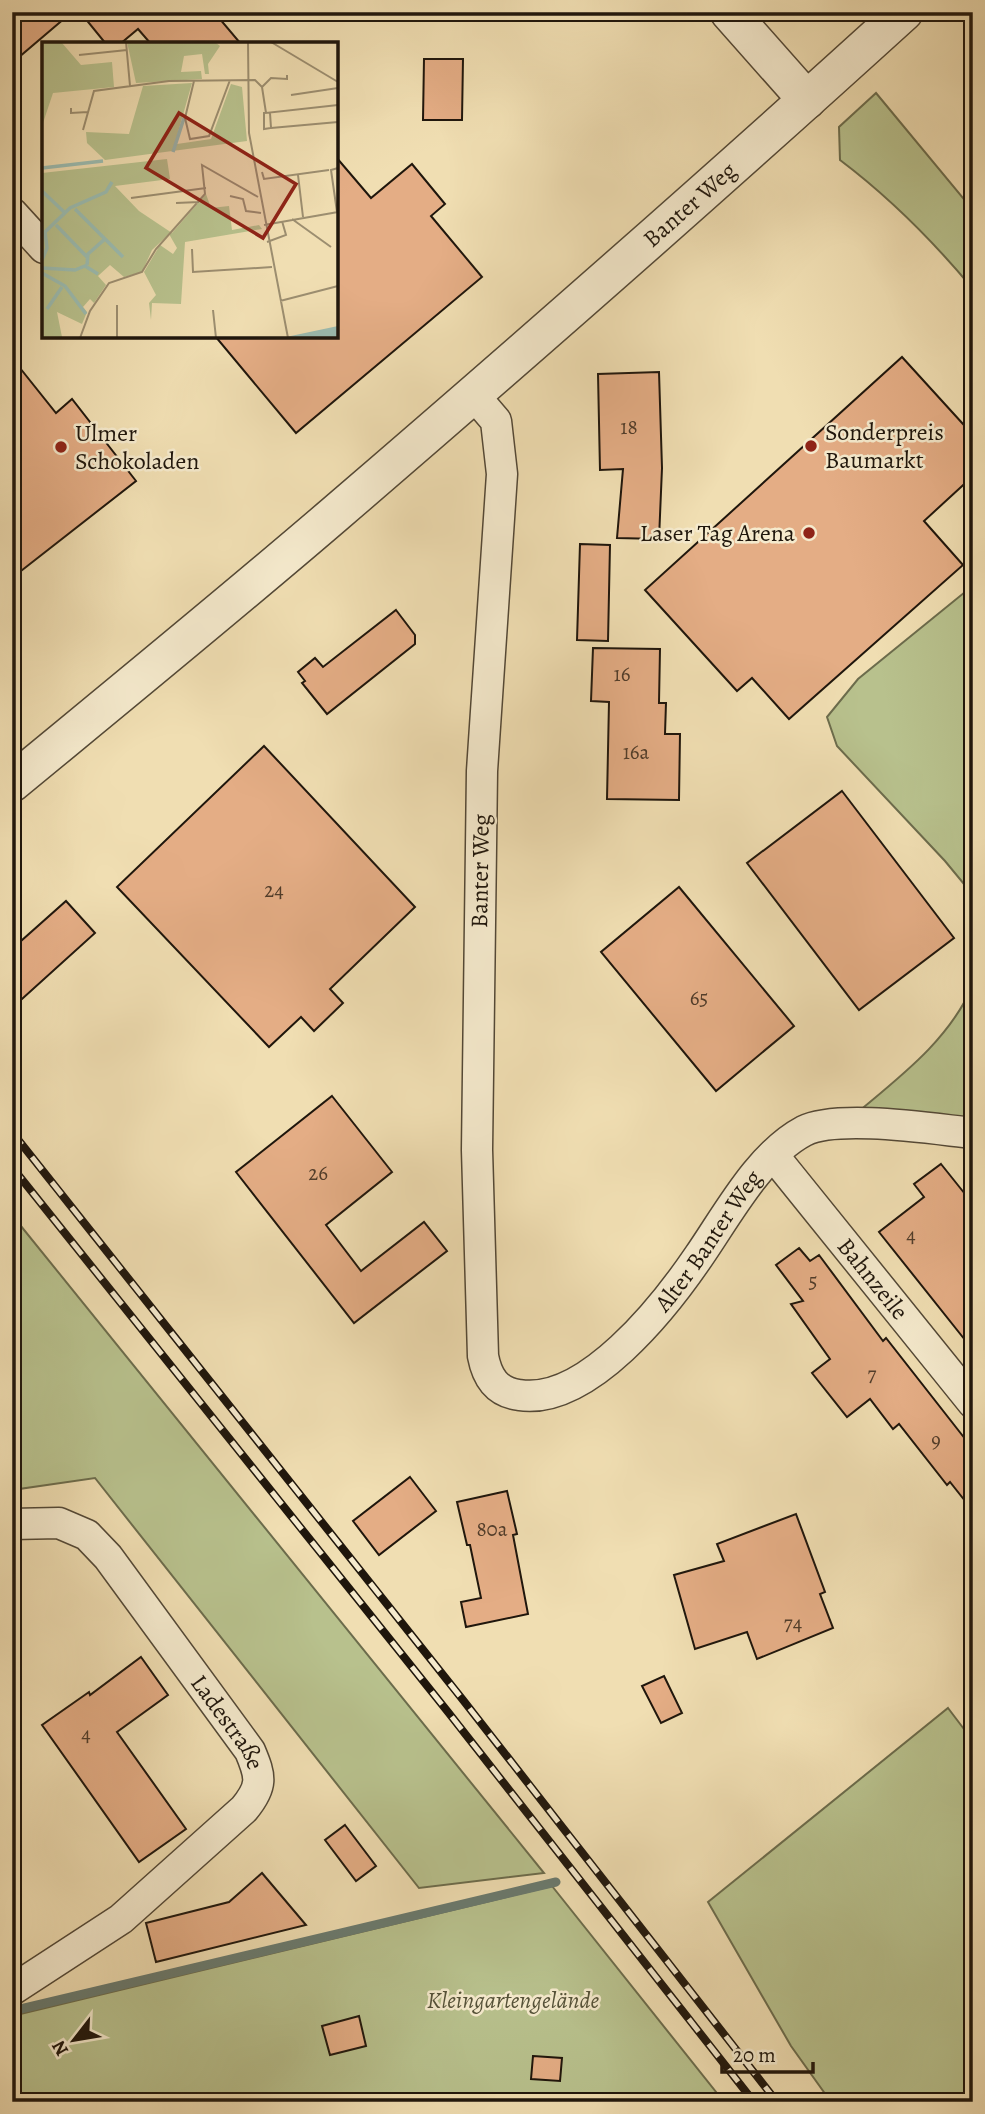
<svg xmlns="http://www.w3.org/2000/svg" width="985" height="2114" viewBox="0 0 985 2114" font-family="Alegreya,serif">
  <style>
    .green { fill: #b8c18d; stroke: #6c6c4c; stroke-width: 2 }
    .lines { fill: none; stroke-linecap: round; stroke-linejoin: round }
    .stream { stroke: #697a6f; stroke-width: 9 }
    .building { fill: #e4ad85; stroke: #1f160c; stroke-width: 2 }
    .minor-casing { stroke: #534836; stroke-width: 33 }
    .tertiary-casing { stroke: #534836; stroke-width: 40 }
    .minor { stroke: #f5eacd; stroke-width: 30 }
    .tertiary { stroke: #f5eacd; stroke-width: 37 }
    .rail-casing { stroke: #1f160c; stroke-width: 8 }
    .rail { stroke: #f5eacd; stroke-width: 5; stroke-dasharray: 16; stroke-linecap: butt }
    .poi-dot { fill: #8f2418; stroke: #f5eacd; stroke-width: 2.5 }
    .labels { text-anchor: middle; stroke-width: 5; stroke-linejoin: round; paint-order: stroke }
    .number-label { font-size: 21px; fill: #503c2a }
    .street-label { font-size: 24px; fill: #1f160c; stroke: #f5eacd }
    .poi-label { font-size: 24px; fill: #1f160c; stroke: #f5eacd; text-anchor: start }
    .park-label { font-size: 24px; font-style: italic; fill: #555239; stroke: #f5eacd }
    .inset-river { fill: none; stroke: #9bbcb1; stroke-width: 3.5 }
    .inset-road { fill: none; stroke: #9c8e70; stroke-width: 2 }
    .view { fill: #8f2418; fill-opacity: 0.15; stroke: #8f2418; stroke-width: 3.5 }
    .inset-edge { fill: none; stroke: #1f160c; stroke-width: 3.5 }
  </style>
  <rect width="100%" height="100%" fill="#f0deb2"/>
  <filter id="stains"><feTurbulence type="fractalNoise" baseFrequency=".00286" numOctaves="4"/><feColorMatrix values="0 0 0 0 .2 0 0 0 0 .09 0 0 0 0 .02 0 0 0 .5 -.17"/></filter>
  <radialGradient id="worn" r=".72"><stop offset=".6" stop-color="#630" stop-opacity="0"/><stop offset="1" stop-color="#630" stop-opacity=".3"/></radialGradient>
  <g class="green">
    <path d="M 876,93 L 973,210 L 973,289 C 933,241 889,197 840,160 L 839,127 Z"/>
    <path d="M 973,588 L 973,895 L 945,861 L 837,746 L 827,717 L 858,679 L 965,592 Z"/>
    <path d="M 973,985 L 973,1127 L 852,1117 C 898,1078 948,1042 973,985 Z"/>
    <path d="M 12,1215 L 544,1873 L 419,1888 L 95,1478 L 12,1490 Z"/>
    <path d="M 948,1708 L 973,1741 L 973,2102 L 831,2102 L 791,2046 L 708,1902 Z"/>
    <path d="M 552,1886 L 724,2102 L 12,2102 L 12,2016 Z"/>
  </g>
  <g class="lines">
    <path class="stream" d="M 12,2011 L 556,1882"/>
  </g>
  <g class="building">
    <path d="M 12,12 L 72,12 L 12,63 Z"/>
    <path d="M 80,12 L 214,12 L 241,44 L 151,44 L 138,29 L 120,44 L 106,44 Z"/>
    <path d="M 424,59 L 463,59 L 462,120 L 423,120 Z"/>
    <path d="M 336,157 L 371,198 L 412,164 L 445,204 L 431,216 L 482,277 L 296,433 L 215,336 L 336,336 Z"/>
    <path d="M 902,357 L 973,435 L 973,476 L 924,521 L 963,565 L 789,719 L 752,678 L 737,691 L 645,590 Z"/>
    <path d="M 12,358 L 56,413 L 72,399 L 136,481 L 12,578 Z"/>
    <path d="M 659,372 L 662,468 L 659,539 L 617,538 L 623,469 L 600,470 L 598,374 Z"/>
    <path d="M 580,544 L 610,545 L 608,641 L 577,640 Z"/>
    <path d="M 396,610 L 415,635 L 415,644 L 327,714 L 302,683 L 305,681 L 298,672 L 315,658 L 323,667 Z"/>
    <path d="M 593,648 L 660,649 L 659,703 L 666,703 L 665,734 L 680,734 L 679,800 L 607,799 L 609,702 L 591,701 Z"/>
    <path d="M 264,746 L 415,907 L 330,989 L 343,1003 L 314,1031 L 301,1017 L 269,1047 L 117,887 Z"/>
    <path d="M 842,791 L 954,938 L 859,1010 L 747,863 Z"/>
    <path d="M 679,887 L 794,1026 L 716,1091 L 601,952 Z"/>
    <path d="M 66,901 L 95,933 L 12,1008 L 12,949 Z"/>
    <path d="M 332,1096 L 392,1172 L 326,1225 L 361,1271 L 424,1222 L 447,1251 L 354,1323 L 236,1172 Z"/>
    <path d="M 941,1164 L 973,1204 L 973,1350 L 879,1232 L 924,1197 L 914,1184 Z"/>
    <path d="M 799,1248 L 810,1261 L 819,1255 L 883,1341 L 886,1338 L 973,1449 L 973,1511 L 950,1482 L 947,1485 L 899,1424 L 893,1429 L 870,1399 L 847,1417 L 812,1373 L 830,1359 L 791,1304 L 803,1301 L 776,1265 Z"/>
    <path d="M 410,1477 L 436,1511 L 379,1555 L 353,1521 Z"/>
    <path d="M 507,1491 L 517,1534 L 513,1535 L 528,1614 L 466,1627 L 461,1602 L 481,1598 L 470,1545 L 467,1545 L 457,1502 Z"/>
    <path d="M 796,1514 L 825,1592 L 820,1594 L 833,1628 L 757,1659 L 747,1632 L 695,1649 L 674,1575 L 724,1561 L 717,1544 Z"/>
    <path d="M 141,1657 L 168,1695 L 117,1732 L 186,1829 L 139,1862 L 42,1725 L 89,1692 L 90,1695 Z"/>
    <path d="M 664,1676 L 682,1713 L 661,1723 L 642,1686 Z"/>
    <path d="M 345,1825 L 376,1866 L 356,1881 L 325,1840 Z"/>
    <path d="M 262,1873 L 306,1925 L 156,1962 L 146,1923 L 229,1902 Z"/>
    <path d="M 359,2016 L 366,2046 L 330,2055 L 322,2026 Z"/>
    <path d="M 533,2056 L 562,2058 L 560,2081 L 531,2079 Z"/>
  </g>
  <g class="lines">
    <g class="minor-casing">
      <g id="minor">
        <path d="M 12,213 L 44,248"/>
        <path id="s1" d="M 473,394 L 496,421 L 502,474 L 482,771 L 477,1150 L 483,1356 C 487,1377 496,1392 519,1395 C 587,1406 665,1306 699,1256 C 728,1214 759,1155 804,1131 C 838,1114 933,1129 973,1133"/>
        <path id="s2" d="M 773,1155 L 973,1403"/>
        <path id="s3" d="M 12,1524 L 59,1523 L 87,1535 L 108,1557 L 250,1751 C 261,1777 263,1786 244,1809 L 121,1919 L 12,1990"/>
      </g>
    </g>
    <g class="tertiary-casing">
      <g id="tertiary">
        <path d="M 729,12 L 807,100"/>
        <path id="s4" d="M 12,783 C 120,694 229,605 335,514 C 527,349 717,182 904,12"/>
      </g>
    </g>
    <use href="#minor" class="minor"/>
    <use href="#tertiary" class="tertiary"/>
    <g class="rail-casing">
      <g id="rail">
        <path d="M 12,1132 L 463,1700 L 777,2102"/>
        <path d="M 12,1167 L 448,1712 L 754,2102"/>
      </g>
    </g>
    <use href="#rail" class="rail"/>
  </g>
  <g class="poi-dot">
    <circle cx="811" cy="446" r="7"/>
    <circle cx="61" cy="447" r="7"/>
    <circle cx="809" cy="533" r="7"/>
  </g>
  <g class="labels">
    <g class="number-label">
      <text x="629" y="434">18</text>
      <text x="622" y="681">16</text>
      <text x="636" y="759">16a</text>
      <text x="274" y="897">24</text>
      <text x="699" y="1005">65</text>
      <text x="318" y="1180">26</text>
      <text x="911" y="1242">4</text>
      <text x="813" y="1288">5</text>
      <text x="872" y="1381">7</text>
      <text x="936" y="1447">9</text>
      <text x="492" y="1536">80a</text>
      <text x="793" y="1630">74</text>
      <text x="86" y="1741">4</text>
    </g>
    <g class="street-label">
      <text dy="8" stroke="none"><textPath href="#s4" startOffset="891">Banter Weg</textPath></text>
      <text transform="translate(480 871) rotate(-89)" y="8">Banter Weg</text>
      <text dy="8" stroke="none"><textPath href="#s1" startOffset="1284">Alter Banter Weg</textPath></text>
      <text dy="8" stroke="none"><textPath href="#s2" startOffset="159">Bahnzeile</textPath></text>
      <text dy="8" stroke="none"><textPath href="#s3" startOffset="312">Ladestraße</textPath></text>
    </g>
    <g class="poi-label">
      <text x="825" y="440">Sonderpreis<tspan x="825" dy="28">Baumarkt</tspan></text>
      <text x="75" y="441">Ulmer<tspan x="75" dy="28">Schokoladen</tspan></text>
      <text x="795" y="541" text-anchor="end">Laser Tag Arena</text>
    </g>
    <g class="park-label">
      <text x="513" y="2008">Kleingartengelände</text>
    </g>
  </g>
  <g transform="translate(42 42)">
    <rect width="296" height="296" fill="#f0deb2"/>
    <path d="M 85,0 L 173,0 L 178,4 L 166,22 L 167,32 L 163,32 L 160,12 L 142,14 L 139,30 L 159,29 L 160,37 L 94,41 ZM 0,1 L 20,1 L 39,23 L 70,20 L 72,45 L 11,51 L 0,84 ZM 150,41 L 131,108 L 135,102 L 169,97 L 189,42 L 200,45 L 205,99 L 63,118 L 45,101 L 44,90 L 87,92 L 101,44 ZM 125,117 L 128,137 L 73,144 L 97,169 L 130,191 L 164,152 L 169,166 L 187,164 L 190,188 L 217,183 L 220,187 L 143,200 L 139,262 L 110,261 L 109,278 L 107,261 L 114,253 L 102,230 L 118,203 L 131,212 L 135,206 L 127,192 L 110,208 L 100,230 L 82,235 L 68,223 L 56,234 L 64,243 L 52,261 L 48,257 L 41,265 L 45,270 L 40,282 L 15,270 L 20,295 L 0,295 L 0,131 Z" fill="#b8c18d"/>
    <path d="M 296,284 L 296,296 L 243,296 L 244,295 Z" fill="#9bbcb1"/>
    <path class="inset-river" d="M 131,110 L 142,76M 0,126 L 61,119M 0,149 L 22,170M 33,167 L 62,196M 14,183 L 45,215M 0,218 L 5,206 L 3,190 L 28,166 L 64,150 L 70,140M 45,223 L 46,212 L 63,197 L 81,215M 0,226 L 33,228 L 43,224 L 56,232M 0,231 L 23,244 L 44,272M 5,267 L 20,245"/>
    <path class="inset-road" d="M 84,0 L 88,44M 206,0 L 207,91 L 246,296M 229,0 L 296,40M 37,13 L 85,8M 152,39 L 143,76 L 148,97 L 167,94 L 188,38M 220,45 L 229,36 L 245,37 L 245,33M 249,53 L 296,46M 29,66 L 29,71 L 46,70M 222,70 L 222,87 L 229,86 L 228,71M 229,86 L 296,80M 41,88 L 52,49 L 127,39 L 213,38 L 220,45 L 224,71 L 296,63M 220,130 L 222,137 L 287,128M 256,133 L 261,175M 188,154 L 201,157 L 204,169 L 219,171M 89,156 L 164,146M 134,161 L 157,160M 295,170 L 289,128 L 296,126M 250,177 L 289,205M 222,183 L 296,170M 225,200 L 244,193 L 240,179M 150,207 L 151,230 L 230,225M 238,259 L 296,244M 171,268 L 174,296M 38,296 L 48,269 L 67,241 L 100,230 L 114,207 L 163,152 L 160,123 L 216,155M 75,296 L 75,263"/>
    <path class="view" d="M 137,71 L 254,142 L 221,196 L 104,126 Z"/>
    <rect width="296" height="296" class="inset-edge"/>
  </g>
  <rect width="985" height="2114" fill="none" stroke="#f0deb2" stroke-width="42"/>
  <rect x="14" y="14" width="957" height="2086" fill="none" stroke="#1f160c" stroke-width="3.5"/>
  <rect x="21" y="21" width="943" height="2072" fill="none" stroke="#1f160c" stroke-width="2"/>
  <g transform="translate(74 2040) rotate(239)" stroke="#f5eacd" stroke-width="5" paint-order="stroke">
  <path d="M0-5L12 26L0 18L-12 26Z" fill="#1f160c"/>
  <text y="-10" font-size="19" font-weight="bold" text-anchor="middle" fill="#1f160c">N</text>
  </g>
  <path d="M722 2062v10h91v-10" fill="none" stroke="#1f160c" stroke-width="3.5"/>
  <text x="733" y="2062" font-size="21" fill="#1f160c" stroke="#f5eacd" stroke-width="5" paint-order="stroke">20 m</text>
  <rect width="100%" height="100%" filter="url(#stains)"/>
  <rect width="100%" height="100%" fill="url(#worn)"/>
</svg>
